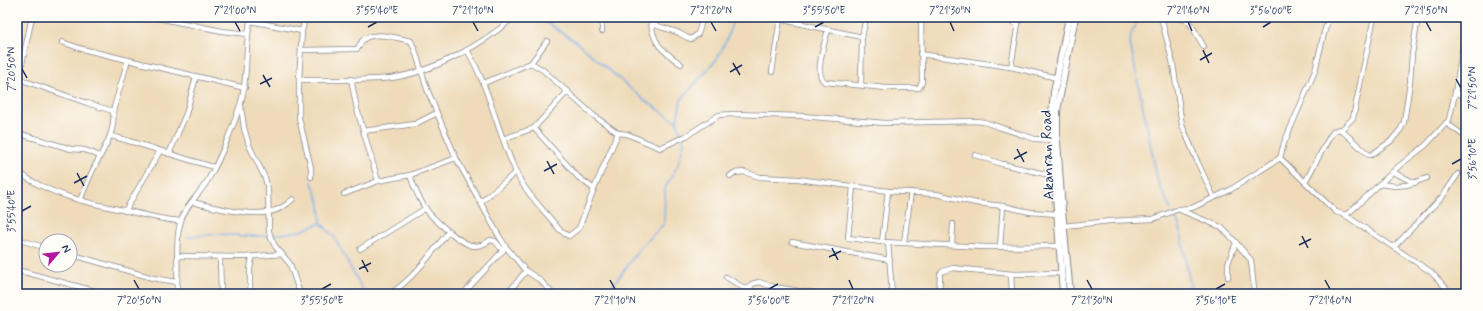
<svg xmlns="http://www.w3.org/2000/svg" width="1483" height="311" viewBox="0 0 1483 311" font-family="Mynerve,sans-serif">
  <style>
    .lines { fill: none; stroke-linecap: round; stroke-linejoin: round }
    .stream { stroke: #7dafe9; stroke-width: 1.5 }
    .street-casing { stroke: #85858c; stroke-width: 6 }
    .secondary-casing { stroke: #85858c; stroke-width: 8 }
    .street { stroke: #fff; stroke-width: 4.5 }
    .secondary { stroke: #fff; stroke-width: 6 }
    .ticks { fill: none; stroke: #1b2f5e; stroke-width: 1.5 }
    .labels { text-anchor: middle; stroke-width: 3; stroke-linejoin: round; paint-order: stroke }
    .street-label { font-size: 15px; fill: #1b2f5e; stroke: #fdfcf7 }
    .neatline { fill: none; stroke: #1b2f5e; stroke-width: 1.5 }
    .ticks-label { font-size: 10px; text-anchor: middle; fill: #1b2f5e }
  </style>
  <rect width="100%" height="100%" fill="#fdfcf7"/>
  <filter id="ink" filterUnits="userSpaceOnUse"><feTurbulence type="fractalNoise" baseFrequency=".025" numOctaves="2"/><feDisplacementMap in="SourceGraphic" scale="8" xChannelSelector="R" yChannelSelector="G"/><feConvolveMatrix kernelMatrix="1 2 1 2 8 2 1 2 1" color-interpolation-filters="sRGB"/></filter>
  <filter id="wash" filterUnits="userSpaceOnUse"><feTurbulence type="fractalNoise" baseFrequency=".012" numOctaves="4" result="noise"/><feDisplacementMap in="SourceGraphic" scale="16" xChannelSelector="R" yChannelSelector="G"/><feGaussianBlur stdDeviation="0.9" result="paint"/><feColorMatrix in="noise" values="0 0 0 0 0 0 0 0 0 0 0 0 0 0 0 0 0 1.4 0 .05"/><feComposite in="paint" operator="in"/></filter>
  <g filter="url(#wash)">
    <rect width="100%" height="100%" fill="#efdbba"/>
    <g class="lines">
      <g class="stream">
        <path d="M 534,17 L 541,19 L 575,41 L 643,99 L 677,122"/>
        <path d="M 1133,17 L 1136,24 L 1131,34 L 1130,43 L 1158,182 L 1171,210"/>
        <path d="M 312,182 L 320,204 L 321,223 L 334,237 L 365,294"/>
        <path d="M 1173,213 L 1180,227 L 1191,290 L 1194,294"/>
        <path d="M 188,237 L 217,234 L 246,236 L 266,236 L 301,231 L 321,223"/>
        <path d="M 604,294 L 617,280 L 640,248 L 664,224 L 665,188 L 678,165 L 684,143 L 677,122 L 681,100 L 699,79 L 717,59 L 727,39 L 734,17"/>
      </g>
    </g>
  </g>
  <g filter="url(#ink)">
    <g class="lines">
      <g class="street-casing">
        <g id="street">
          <path d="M 153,17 L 222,31 L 248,34"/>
          <path d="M 305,17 L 302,31 L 299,80 L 299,118 L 311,168 L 311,177"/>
          <path d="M 650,17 C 653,44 660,49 681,64"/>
          <path d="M 1000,17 L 1013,22 L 1017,25"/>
          <path d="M 1019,17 L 1011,67 L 1057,78"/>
          <path d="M 1161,17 L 1173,64 L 1182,125 L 1198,163 L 1214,198"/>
          <path d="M 1172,17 L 1187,20 L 1193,28 L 1204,47"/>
          <path d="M 779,19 L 862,37"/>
          <path d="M 250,21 L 302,31"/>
          <path d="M 651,23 C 660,28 670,29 679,33 C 684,36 687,38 691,39 L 698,34 L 703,17"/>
          <path d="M 828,30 C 825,41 813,75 825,82 L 886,88 L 919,88 L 922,82 L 921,17"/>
          <path d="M 602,31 L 602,17"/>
          <path d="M 62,42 L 82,49 L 245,88"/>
          <path d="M 301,50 L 357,49 C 359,47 360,44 362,41 C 371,30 398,38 411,41 L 415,50 L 427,89 L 437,113 L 456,158 L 499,236 L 506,247 L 526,271 L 540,280 L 553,294"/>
          <path d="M 467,50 C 491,90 498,137 519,178 C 529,197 546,212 559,229 L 565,234 L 569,236 L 579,228 L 594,189 L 618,133"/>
          <path d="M 920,54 L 1011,67"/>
          <path d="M 531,63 L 543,70 L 593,115 L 618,133 L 627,134 L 660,148 L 686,136 L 719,115 L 732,114 L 802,116 L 885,123 L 976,121 L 984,122 L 1035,139 L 1051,140"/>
          <path d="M 1459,69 L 1466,74"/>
          <path d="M 772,72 L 780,18"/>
          <path d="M 19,79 L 87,103 L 113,111"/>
          <path d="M 351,79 L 357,109 L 378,181"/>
          <path d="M 299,80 C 330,80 361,81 391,78 C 434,72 482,45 514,17"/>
          <path d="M 484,83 L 531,63 L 547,41"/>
          <path d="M 861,85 L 862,37 L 866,17"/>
          <path d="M 17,87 L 32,17"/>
          <path d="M 1455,92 L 1466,98"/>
          <path d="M 241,106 L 244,128 L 249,145 L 265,178 L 268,189 L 269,231 L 271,238 L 275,246 L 290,264 L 300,294"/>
          <path d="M 1446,123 L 1466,137"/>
          <path d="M 534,128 L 578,177 L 594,189"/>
          <path d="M 1341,130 L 1369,155 L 1371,155 L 1391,141 L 1401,129 L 1404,122 L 1410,82 L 1412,54 L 1418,17"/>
          <path d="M 363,131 L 415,124 L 437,113"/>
          <path d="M 17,133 L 71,149 L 85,150 L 100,156"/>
          <path d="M 111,136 C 146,145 180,158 214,167"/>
          <path d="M 503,139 L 534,128 L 568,91"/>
          <path d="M 169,154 L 186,114 L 196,77"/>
          <path d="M 975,155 L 1002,164 L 1054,176"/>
          <path d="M 1280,158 L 1336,212 L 1345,215 L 1431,272 L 1448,290"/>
          <path d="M 17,171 C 49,196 93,204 132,212 C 148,216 164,220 181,221"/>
          <path d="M 1393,172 L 1415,183"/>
          <path d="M 410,175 C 414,188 420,201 428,212 C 436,221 458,241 470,245 C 477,247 485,245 490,240 L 495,241 L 503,251"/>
          <path d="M 730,176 L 734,173 L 744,172 L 760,177 L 798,179 L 888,191 L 936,194 L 976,203 L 1003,206 L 1030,212 L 1057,214"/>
          <path d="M 1305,182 L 1329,138 L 1333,132 L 1339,129 L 1341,130 L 1353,118 L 1374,17"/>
          <path d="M 1379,184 L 1396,186 L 1407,185 L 1427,178"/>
          <path d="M 853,187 L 848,238 L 882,242 L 985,247 L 1059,246"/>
          <path d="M 344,194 L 378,181 L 410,175 L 456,158"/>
          <path d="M 80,200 C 85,189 89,177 95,166 C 104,148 116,132 113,111 L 128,60"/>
          <path d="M 192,202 C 212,207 248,216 269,212 C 277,211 287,205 293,199"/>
          <path d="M 481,202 L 516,172"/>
          <path d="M 1180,210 L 1221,227 L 1233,239 L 1251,260 L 1254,290"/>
          <path d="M 125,211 L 160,151"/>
          <path d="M 1345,215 L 1351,211 L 1399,166 L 1426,145 L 1449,120 L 1455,93 L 1466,29"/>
          <path d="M 1064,226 L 1110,221 L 1153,219 L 1179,209 L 1192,208 L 1230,190 L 1280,158 L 1284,143 L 1315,71 L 1324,33 L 1329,17"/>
          <path d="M 17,239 L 46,248"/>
          <path d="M 792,242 L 890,260"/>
          <path d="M 882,242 L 888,191"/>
          <path d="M 888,242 L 892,294"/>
          <path d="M 904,242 L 911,192"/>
          <path d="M 952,245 L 953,224"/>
          <path d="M 1000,247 L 1003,206"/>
          <path d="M 1394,247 L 1443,196 L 1458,174"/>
          <path d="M 360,249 L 426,208"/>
          <path d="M 70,254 L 153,278 L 177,282"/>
          <path d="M 178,256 L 245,257 L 282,254"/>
          <path d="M 220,257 L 221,294"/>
          <path d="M 17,270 L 106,294"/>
          <path d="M 1011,274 L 1012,294"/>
          <path d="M 726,277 L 744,288 L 750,288 L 752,284 L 759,282 L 774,287 L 819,294"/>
          <path d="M 1228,277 L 1228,263 L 1236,243"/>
          <path d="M 176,294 C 180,272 174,244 180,224 C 184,207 199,195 208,180 C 220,159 234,125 241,102 C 249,74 244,45 251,17"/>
          <path d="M 250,294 L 250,269 L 252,257"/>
          <path d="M 390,294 C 414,278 431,254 449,231"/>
          <path d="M 463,294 L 505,248"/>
          <path d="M 507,294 L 526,271"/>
          <path d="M 939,294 L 940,274 L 943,271 L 953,268 L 1013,274 L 1062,273"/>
        </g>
      </g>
      <g class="secondary-casing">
        <g id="secondary">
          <path d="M 1063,294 L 1051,125 L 1054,92 L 1069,17"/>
          <path d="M 1070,294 L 1062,210 L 1057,141 L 1057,111 L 1075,17"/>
        </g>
      </g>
      <use href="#street" class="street"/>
      <use href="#secondary" class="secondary"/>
    </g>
  </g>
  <path class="ticks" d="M 235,22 L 240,31M 473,22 L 478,31M 711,22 L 716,31M 950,22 L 954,31M 1188,22 L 1192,31M 1426,22 L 1431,31M 368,27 L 377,22M 815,27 L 824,22M 1263,27 L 1271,22M 1203,50 L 1209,63M 1200,60 L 1212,53M 733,63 L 740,75M 22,69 L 27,78M 730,72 L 742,65M 263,75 L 270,87M 1456,79 L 1461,88M 260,84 L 272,78M 1017,149 L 1024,162M 1014,159 L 1027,152M 547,161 L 554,174M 1452,164 L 1461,159M 544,171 L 557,164M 77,173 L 84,186M 74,183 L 87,176M 22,211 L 31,206M 1302,236 L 1308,248M 1299,245 L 1311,239M 832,248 L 838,260M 829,257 L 841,251M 362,260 L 368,272M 359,269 L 371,263M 134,280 L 139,289M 610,280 L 615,289M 849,280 L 853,289M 1087,280 L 1092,289M 1325,280 L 1330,289M 322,289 L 331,284M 769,289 L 778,284M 1216,289 L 1225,284"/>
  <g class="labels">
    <g class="street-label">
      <text transform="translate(1047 155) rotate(-92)" y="5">Akanran Road</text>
    </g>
  </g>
  <rect width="1483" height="311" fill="none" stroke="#fdfcf7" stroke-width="44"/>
  <g transform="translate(58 253) rotate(62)"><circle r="19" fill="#fdfcf7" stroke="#a3aaba"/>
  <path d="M0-3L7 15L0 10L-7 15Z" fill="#b5179e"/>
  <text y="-6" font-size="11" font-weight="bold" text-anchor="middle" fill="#1b2f5e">N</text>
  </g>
  <rect x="22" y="22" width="1439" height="267" class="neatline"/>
  <g class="ticks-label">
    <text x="235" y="14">7°21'00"N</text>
    <text x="377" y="14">3°55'40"E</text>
    <text x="473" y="14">7°21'10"N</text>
    <text x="711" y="14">7°21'20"N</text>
    <text x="824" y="14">3°55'50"E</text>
    <text x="950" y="14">7°21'30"N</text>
    <text x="1188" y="14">7°21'40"N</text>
    <text x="1271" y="14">3°56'00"E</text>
    <text x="1426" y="14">7°21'50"N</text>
    <text transform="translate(11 69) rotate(-90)" y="4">7°20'50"N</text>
    <text transform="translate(1472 88) rotate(-90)" y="4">7°21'50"N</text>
    <text transform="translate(1472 159) rotate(-90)" y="4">3°56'10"E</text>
    <text transform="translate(11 211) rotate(-90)" y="4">3°55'40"E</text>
    <text x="139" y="304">7°20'50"N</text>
    <text x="322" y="304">3°55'50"E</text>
    <text x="615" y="304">7°21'10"N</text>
    <text x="769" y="304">3°56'00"E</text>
    <text x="853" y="304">7°21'20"N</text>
    <text x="1092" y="304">7°21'30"N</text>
    <text x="1216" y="304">3°56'10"E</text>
    <text x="1330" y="304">7°21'40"N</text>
  </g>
</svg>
